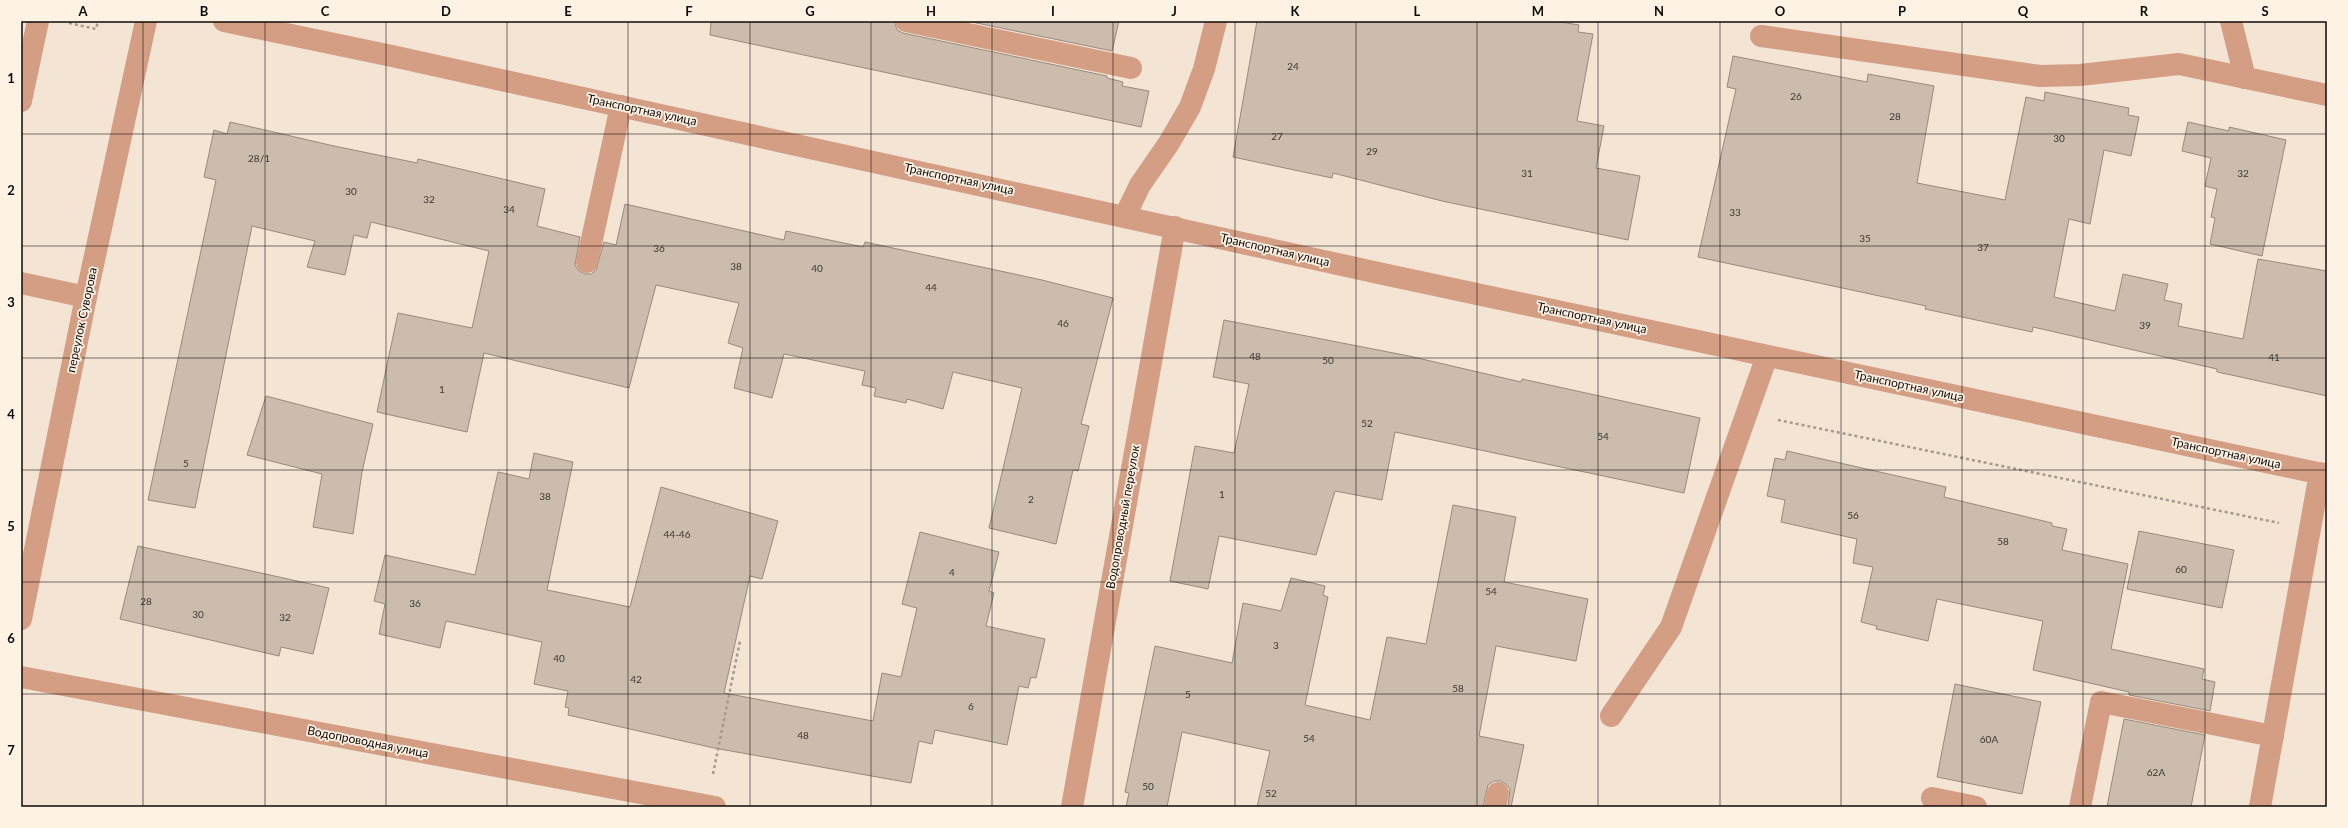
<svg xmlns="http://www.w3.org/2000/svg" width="2348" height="828" viewBox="0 0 2348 828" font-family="Lato,sans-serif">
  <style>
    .building { fill: #cbbcad; stroke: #988a7c }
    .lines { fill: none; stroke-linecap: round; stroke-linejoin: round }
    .path { stroke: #a4998d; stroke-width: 2.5; stroke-dasharray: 3 3; stroke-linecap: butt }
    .minor { stroke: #d39e84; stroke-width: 22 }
    .grid { fill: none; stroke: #0f0a06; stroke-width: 1; stroke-opacity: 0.55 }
    .labels { text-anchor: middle; stroke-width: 3.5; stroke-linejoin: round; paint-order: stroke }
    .number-label { font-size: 10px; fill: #3e3630 }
    .street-label { font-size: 12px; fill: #0f0a06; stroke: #fef2e5 }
    .neatline { fill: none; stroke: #0f0a06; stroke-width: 1.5 }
    .grid-label { font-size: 13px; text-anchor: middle; font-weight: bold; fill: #0f0a06 }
  </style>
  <rect width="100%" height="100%" fill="#f3e4d4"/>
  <g class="building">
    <path d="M 711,21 L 894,21 L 897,30 L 903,33 L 1107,76 L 1107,78 L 1123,82 L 1122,86 L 1149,91 L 1141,127 L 710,35 Z"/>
    <path d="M 967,21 L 1119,21 L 1112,51 Z"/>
    <path d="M 1257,21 L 1554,21 L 1579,25 L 1578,32 L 1593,34 L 1577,121 L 1604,126 L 1596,168 L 1640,176 L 1628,240 L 1442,201 L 1333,173 L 1332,178 L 1233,157 Z"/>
    <path d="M 1733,56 L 1867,82 L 1868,74 L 1934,86 L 1917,183 L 2005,200 L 2026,97 L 2044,101 L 2045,92 L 2129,108 L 2128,115 L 2139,117 L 2131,156 L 2104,150 L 2090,224 L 2069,219 L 2054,297 L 2115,311 L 2123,274 L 2168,284 L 2164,300 L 2182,304 L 2178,326 L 2243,339 L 2258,259 L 2327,271 L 2327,396 L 2236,376 L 2217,372 L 2217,369 L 2033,327 L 2032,332 L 1925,309 L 1926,306 L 1698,257 L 1736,89 L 1727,87 Z"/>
    <path d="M 230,122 L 334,146 L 417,163 L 418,159 L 545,189 L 537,226 L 580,237 L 575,265 L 579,271 L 585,274 L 591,274 L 596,270 L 604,242 L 616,245 L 625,204 L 784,240 L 786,231 L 863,247 L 865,242 L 1042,280 L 1113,298 L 1081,424 L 1089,426 L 1078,471 L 1073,470 L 1056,544 L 989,528 L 1022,388 L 953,372 L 943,409 L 907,399 L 906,403 L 874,396 L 876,388 L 862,385 L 865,371 L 784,354 L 772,398 L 734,388 L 743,348 L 728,343 L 739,303 L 656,285 L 629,388 L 484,353 L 467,432 L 377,412 L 398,313 L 472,328 L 489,251 L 371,222 L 367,238 L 354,235 L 345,275 L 307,267 L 315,241 L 252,226 L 195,508 L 148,500 L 216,180 L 204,177 L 214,130 L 227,134 Z"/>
    <path d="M 2188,122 L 2229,131 L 2229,127 L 2286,140 L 2262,256 L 2210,244 L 2215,218 L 2211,217 L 2217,189 L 2205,186 L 2211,158 L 2182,151 Z"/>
    <path d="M 1224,320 L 1409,356 L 1521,382 L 1522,379 L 1700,418 L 1684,493 L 1395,432 L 1382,500 L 1335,491 L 1316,555 L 1219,536 L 1208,589 L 1170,581 L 1195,446 L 1234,453 L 1249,384 L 1213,377 Z"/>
    <path d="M 266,396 L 373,424 L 362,472 L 353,534 L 313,527 L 322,474 L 247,455 Z"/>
    <path d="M 1787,451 L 1946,487 L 1944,497 L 2052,523 L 2052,526 L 2067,529 L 2062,550 L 2128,564 L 2111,649 L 2204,669 L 2202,679 L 2215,682 L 2210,711 L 2129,695 L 2129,692 L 2033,670 L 2043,621 L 1937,599 L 1928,641 L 1876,629 L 1877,626 L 1861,622 L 1873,567 L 1853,563 L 1857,539 L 1781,522 L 1785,500 L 1767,496 L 1775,458 L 1785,460 Z"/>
    <path d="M 534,453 L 573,462 L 547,590 L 630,607 L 661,487 L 778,521 L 762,579 L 750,576 L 724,693 L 873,721 L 882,673 L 901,677 L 917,608 L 902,604 L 920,532 L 999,552 L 989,591 L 994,593 L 986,626 L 1045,639 L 1036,678 L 1031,677 L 1028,688 L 1019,686 L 1007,745 L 935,730 L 932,744 L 919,741 L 911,783 L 714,748 L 568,715 L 569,708 L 565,707 L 568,691 L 534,684 L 542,642 L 446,621 L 440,648 L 379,634 L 385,604 L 374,601 L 385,555 L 475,575 L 498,472 L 529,479 Z"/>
    <path d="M 1453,505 L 1516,517 L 1504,582 L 1588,599 L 1576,661 L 1496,646 L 1479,736 L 1524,745 L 1511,807 L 1508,807 L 1510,789 L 1506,784 L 1500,781 L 1494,781 L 1488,785 L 1483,807 L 1257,807 L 1270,751 L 1182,732 L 1167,807 L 1126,807 L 1129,793 L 1125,792 L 1155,646 L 1232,663 L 1243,603 L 1281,611 L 1291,578 L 1325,586 L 1323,595 L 1328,597 L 1305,705 L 1370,720 L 1387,637 L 1426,644 Z"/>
    <path d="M 2139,531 L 2234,550 L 2222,608 L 2127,589 Z"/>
    <path d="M 138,546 L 329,588 L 313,654 L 281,647 L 279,656 L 120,619 Z"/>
    <path d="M 1955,684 L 2041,702 L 2022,794 L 1937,777 Z"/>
    <path d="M 2124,719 L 2205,735 L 2191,807 L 2107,807 Z"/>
  </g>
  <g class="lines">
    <g class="path">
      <path d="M 69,23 L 96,29 L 98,21"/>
      <path d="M 1778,420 L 2279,523"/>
      <path d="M 713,774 L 740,641"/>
    </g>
    <g class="minor">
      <path d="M 224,21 L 392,56 L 1383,274 L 2327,475"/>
      <path d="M 906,21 L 1131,68"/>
      <path d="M 2231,21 L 2245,78"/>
      <path d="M 1761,36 L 2040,76 L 2080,75 L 2179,64 L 2327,95"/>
      <path d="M 21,101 L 38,21"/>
      <path d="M 1125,216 L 1140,185 L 1169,143 L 1190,107 L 1204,69 L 1216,21"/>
      <path d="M 587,262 L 621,106"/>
      <path d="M 21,283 L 86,297"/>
      <path d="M 21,619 L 86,297 L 146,21"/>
      <path d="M 21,677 L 715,807"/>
      <path d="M 1611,716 L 1671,627 L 1767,356"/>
      <path d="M 1932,798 L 1976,807"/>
      <path d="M 1072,807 L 1175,227"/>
      <path d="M 1495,807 L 1498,793"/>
      <path d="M 2080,807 L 2101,702 L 2273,736"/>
      <path d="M 2260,807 L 2320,473"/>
    </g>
  </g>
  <path class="grid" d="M 143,21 L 143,807M 265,21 L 265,807M 386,21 L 386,807M 507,21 L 507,807M 628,21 L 628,807M 750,21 L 750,807M 871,21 L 871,807M 992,21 L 992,807M 1113,21 L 1113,807M 1235,21 L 1235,807M 1356,21 L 1356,807M 1477,21 L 1477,807M 1598,21 L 1598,807M 1720,21 L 1720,807M 1841,21 L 1841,807M 1962,21 L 1962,807M 2083,21 L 2083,807M 2205,21 L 2205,807M 21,134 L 2327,134M 21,246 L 2327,246M 21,358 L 2327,358M 21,470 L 2327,470M 21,582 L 2327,582M 21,694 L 2327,694"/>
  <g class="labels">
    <g class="number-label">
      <text x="1293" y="70">24</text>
      <text x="1796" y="100">26</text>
      <text x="1895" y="120">28</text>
      <text x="1277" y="140">27</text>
      <text x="2059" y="142">30</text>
      <text x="1372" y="155">29</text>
      <text x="259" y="162">28/1</text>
      <text x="1527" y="177">31</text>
      <text x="2243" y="177">32</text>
      <text x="351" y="195">30</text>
      <text x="429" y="203">32</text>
      <text x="509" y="213">34</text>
      <text x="1735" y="216">33</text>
      <text x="1865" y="242">35</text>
      <text x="1983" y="251">37</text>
      <text x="659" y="252">36</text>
      <text x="736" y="270">38</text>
      <text x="817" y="272">40</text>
      <text x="931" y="291">44</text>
      <text x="1063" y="327">46</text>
      <text x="2145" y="329">39</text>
      <text x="1255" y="360">48</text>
      <text x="2274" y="361">41</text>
      <text x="1328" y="364">50</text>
      <text x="442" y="393">1</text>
      <text x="1367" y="427">52</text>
      <text x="1603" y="440">54</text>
      <text x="186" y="467">5</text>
      <text x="1222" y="498">1</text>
      <text x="545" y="500">38</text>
      <text x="1031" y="503">2</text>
      <text x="1853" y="519">56</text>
      <text x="677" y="538">44-46</text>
      <text x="2003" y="545">58</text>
      <text x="2181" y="573">60</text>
      <text x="952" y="576">4</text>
      <text x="1491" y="595">54</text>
      <text x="146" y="605">28</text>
      <text x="415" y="607">36</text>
      <text x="198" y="618">30</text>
      <text x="285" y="621">32</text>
      <text x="1276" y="649">3</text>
      <text x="559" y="662">40</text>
      <text x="636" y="683">42</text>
      <text x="1458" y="692">58</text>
      <text x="1188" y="698">5</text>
      <text x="971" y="710">6</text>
      <text x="803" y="739">48</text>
      <text x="1309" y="742">54</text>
      <text x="1989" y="743">60А</text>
      <text x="2156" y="776">62А</text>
      <text x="1148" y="790">50</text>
      <text x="1271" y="797">52</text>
    </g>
    <g class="street-label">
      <text transform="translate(642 110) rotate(12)" y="4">Транспортная улица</text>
      <text transform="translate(959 179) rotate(12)" y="4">Транспортная улица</text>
      <text transform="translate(1275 250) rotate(13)" y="4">Транспортная улица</text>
      <text transform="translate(1592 318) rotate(12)" y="4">Транспортная улица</text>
      <text transform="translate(82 320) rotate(-78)" y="4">переулок Суворова</text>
      <text transform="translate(1909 386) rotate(12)" y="4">Транспортная улица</text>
      <text transform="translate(2226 453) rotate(12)" y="4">Транспортная улица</text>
      <text transform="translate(1123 517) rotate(-80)" y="4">Водопроводный переулок</text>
      <text transform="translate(368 742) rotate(11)" y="4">Водопроводная улица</text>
    </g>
  </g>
  <rect width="2348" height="828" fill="none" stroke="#fef2e5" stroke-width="44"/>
  <rect x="22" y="22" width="2304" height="784" class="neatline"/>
  <g class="grid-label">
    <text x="83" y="16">A</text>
    <text x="204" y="16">B</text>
    <text x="325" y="16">C</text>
    <text x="446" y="16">D</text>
    <text x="568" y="16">E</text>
    <text x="689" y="16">F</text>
    <text x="810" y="16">G</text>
    <text x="931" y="16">H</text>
    <text x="1053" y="16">I</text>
    <text x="1174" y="16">J</text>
    <text x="1295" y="16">K</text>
    <text x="1417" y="16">L</text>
    <text x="1538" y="16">M</text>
    <text x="1659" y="16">N</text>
    <text x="1780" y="16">O</text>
    <text x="1902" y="16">P</text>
    <text x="2023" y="16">Q</text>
    <text x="2144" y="16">R</text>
    <text x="2265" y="16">S</text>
    <text x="11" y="83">1</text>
    <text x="11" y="195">2</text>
    <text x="11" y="307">3</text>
    <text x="11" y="419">4</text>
    <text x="11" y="531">5</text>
    <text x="11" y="643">6</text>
    <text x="11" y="755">7</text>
  </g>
</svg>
